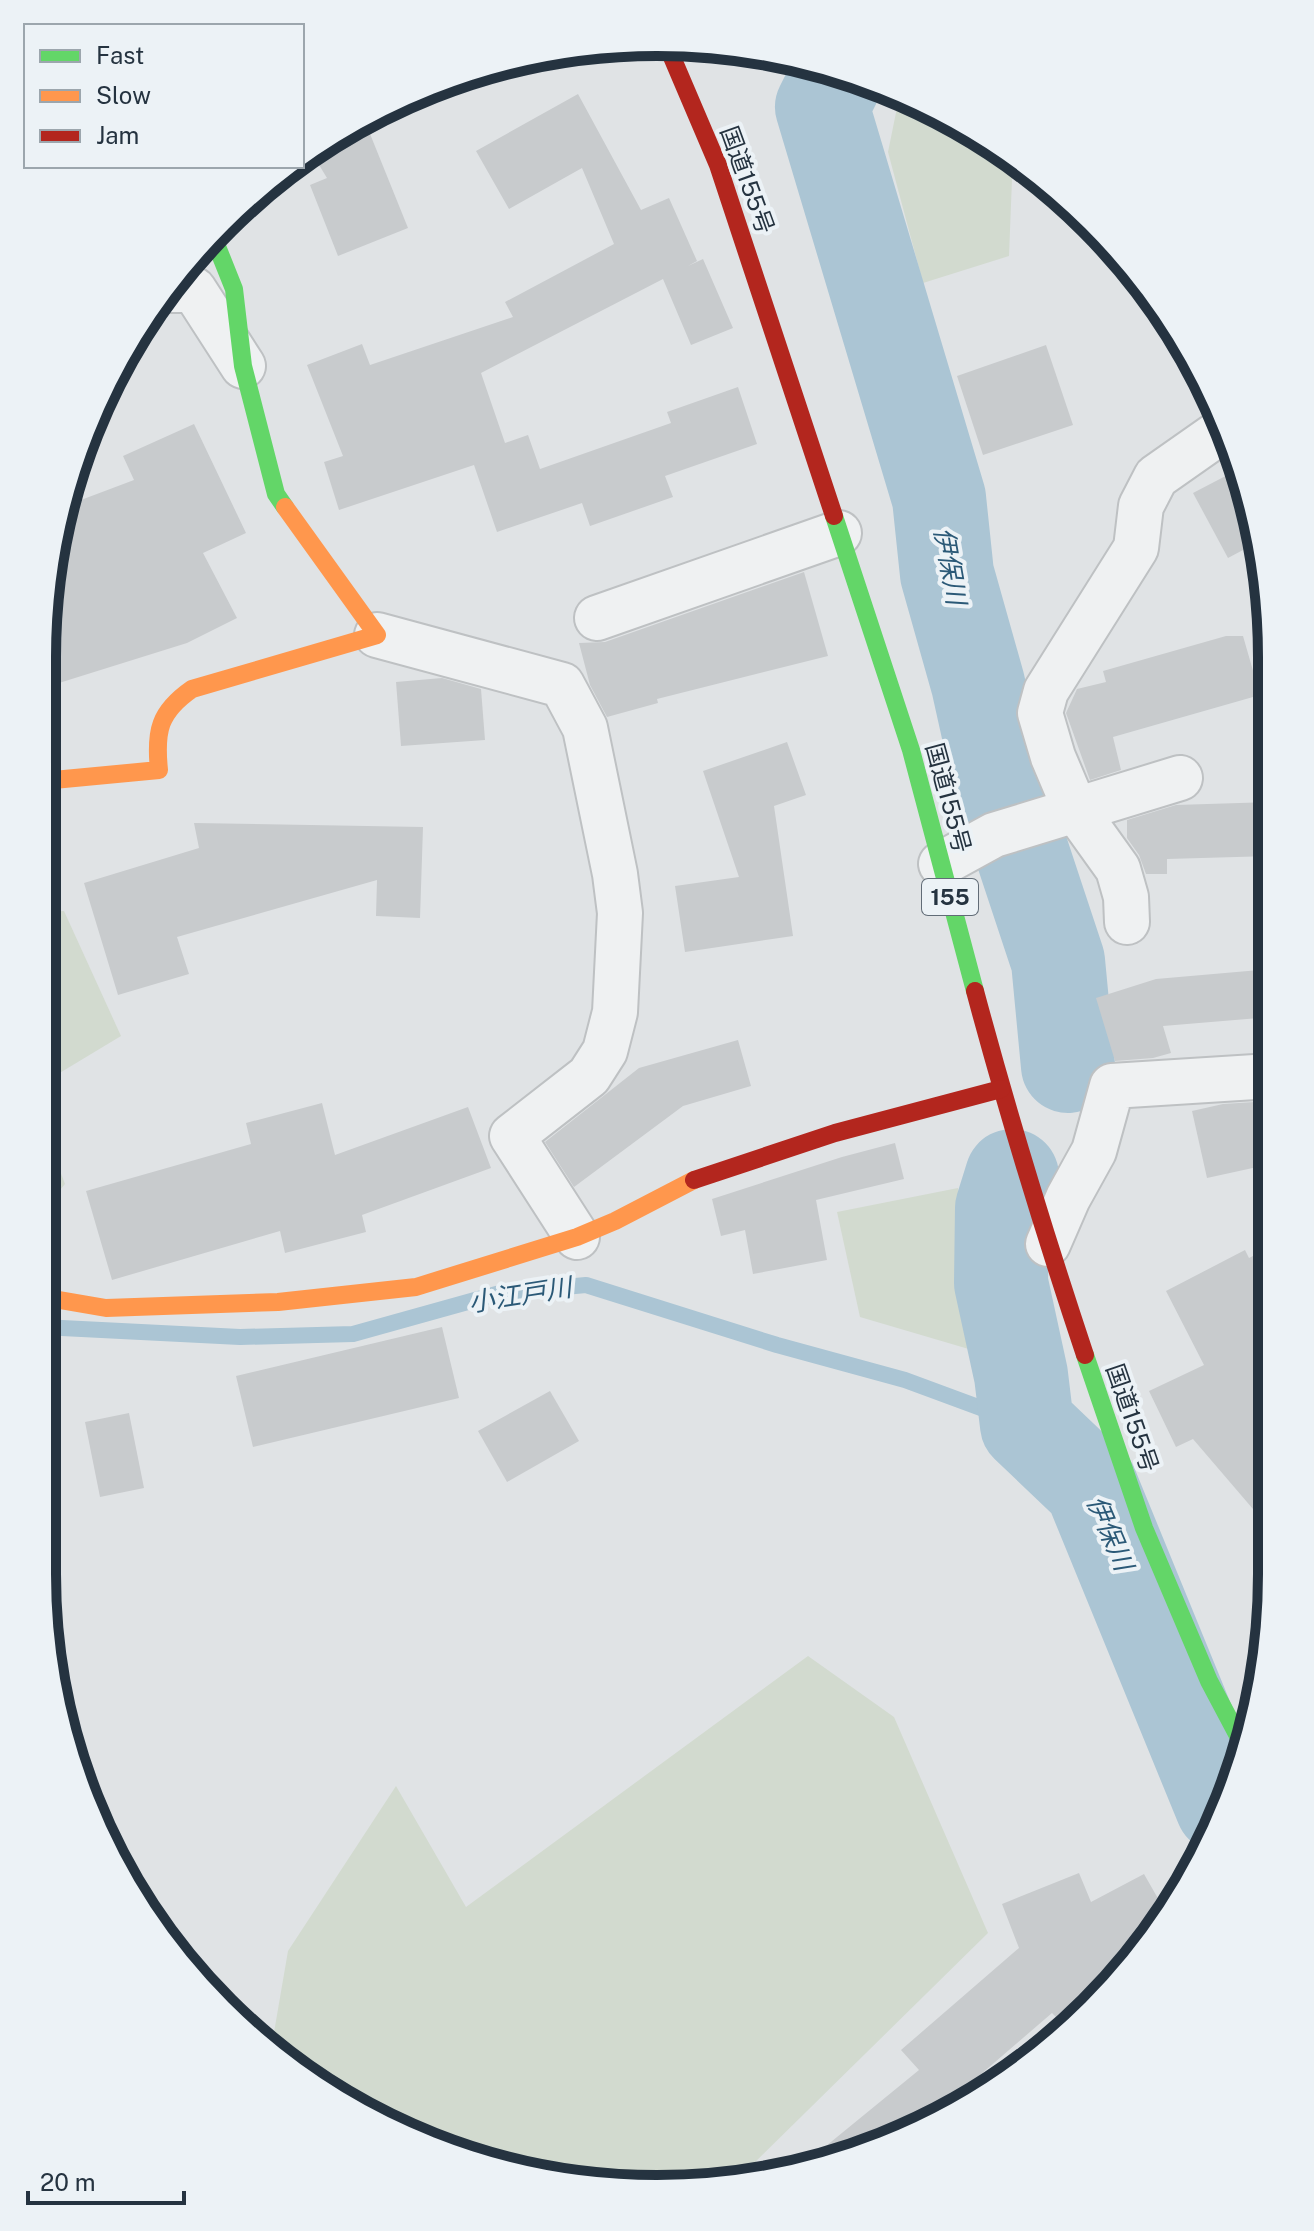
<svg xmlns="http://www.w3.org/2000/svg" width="1314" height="2231" viewBox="0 0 1314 2231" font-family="'Public Sans','Noto Sans JP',sans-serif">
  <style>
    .green { fill: #d2dacf }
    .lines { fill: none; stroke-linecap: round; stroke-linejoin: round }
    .stream { stroke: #abc5d4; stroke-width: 16 }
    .river { stroke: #abc5d4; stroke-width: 94 }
    .building { fill: #c8cbcd }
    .street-casing { stroke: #bec1c3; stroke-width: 48 }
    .street { stroke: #eff1f2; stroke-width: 44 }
    .fast { stroke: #63d668; stroke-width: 18 }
    .slow { stroke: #ff974d; stroke-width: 18 }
    .jam { stroke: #b3261e; stroke-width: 18 }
    .labels { text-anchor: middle; stroke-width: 8; stroke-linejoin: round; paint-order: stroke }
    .shield { fill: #ecf2f6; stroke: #616c77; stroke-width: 2 }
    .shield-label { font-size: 22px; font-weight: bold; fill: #253340 }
    .street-label { font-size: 24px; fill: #253340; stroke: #ecf2f6 }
    .water-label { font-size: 26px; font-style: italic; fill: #2b5977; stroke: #ecf2f6 }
    .rim { fill: none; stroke: #253340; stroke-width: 10 }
  </style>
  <rect width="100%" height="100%" fill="#e0e3e5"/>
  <g class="green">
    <path d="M 900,93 L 999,146 L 1024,168 L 1012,179 L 1009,256 L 923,283 L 888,152 Z"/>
    <path d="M 64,911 L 121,1036 L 43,1083 L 43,912 Z"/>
    <path d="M 43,1126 L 65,1184 L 43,1210 Z"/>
    <path d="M 958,1188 L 989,1355 L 860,1317 L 837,1212 Z"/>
    <path d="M 808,1656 L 894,1717 L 988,1933 L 742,2175 L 657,2189 L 460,2157 L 283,2062 L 271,2050 L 288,1951 L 396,1786 L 466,1907 Z"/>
  </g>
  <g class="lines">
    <path class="stream" d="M 42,1327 L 240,1337 L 353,1334 L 500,1293 L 586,1285 L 777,1345 L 905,1380 L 1027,1425"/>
    <g class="river">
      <path d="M 839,73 L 822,107 L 939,498 L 947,574 L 978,684 L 1002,792 L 1058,961 L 1068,1066"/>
      <path d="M 1012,1176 L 1002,1208 L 1001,1283 L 1021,1375 L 1027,1425 L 1091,1486 L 1222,1806"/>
    </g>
  </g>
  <g class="building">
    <path d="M 578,94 L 641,210 L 669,198 L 697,261 L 688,266 L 703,259 L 733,328 L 691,345 L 663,279 L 481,373 L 505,443 L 528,435 L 540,469 L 671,423 L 667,412 L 738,387 L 757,444 L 665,476 L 673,497 L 590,526 L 582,503 L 497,532 L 474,465 L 339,510 L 324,462 L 343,456 L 307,365 L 362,344 L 370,365 L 513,317 L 505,302 L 614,244 L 582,168 L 509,209 L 476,151 Z"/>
    <path d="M 364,119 L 408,228 L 338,256 L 310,185 L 327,178 L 310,150 Z"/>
    <path d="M 1046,345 L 1073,425 L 983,455 L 957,376 Z"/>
    <path d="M 194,424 L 246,533 L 203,553 L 237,618 L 187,643 L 43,688 L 43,616 L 65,506 L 134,480 L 123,456 Z"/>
    <path d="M 1239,469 L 1251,497 L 1258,542 L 1228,558 L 1193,493 Z"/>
    <path d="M 804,572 L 828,656 L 657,699 L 658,703 L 607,717 L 590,685 L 579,643 L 605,642 Z"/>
    <path d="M 1226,636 L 1243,636 L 1260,695 L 1113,737 L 1121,770 L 1090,780 L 1066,713 L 1077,689 L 1106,682 L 1103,671 Z"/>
    <path d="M 442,678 L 481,689 L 485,740 L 401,746 L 396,682 Z"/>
    <path d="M 787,742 L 806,795 L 774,806 L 793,936 L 685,952 L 675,886 L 739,877 L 703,771 Z"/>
    <path d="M 1271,802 L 1271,856 L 1167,859 L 1167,874 L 1146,874 L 1139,855 L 1127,838 L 1127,820 L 1176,805 Z"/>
    <path d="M 194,823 L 423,827 L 420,918 L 376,916 L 377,880 L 177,937 L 189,974 L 118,995 L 84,883 L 199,848 Z"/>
    <path d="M 1271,969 L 1271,1017 L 1163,1026 L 1171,1053 L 1153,1058 L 1115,1061 L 1096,998 L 1156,979 Z"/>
    <path d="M 738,1040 L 751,1086 L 683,1106 L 574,1187 L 545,1142 L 639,1068 Z"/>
    <path d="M 1271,1101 L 1271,1164 L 1207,1178 L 1192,1111 L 1223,1104 Z"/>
    <path d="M 322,1103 L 335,1155 L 468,1107 L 491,1168 L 362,1215 L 366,1232 L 285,1253 L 280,1231 L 112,1280 L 86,1191 L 251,1144 L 246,1123 Z"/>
    <path d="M 895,1143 L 904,1179 L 816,1200 L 827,1260 L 753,1274 L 745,1230 L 721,1236 L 712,1199 L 842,1157 Z"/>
    <path d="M 1271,1247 L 1271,1530 L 1193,1439 L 1176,1447 L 1149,1391 L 1204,1365 L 1166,1291 L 1245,1250 L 1249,1258 Z"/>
    <path d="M 442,1327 L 459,1398 L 253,1447 L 236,1376 Z"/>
    <path d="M 550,1391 L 579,1441 L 507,1482 L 478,1431 Z"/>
    <path d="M 129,1413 L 144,1488 L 100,1497 L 85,1422 Z"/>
    <path d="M 1079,1873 L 1091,1902 L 1144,1874 L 1168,1916 L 1065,2026 L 1052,2013 L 937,2112 L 854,2156 L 820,2162 L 815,2155 L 919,2070 L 901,2050 L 1019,1948 L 1002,1904 Z"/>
  </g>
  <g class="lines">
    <g class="street-casing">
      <g id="street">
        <path d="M 166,290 L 194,290 L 243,366"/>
        <path d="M 597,618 L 839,533"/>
        <path d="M 377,635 L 562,685 L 585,728 L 615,874 L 620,913 L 615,1012 L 605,1051 L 589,1076 L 512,1136 L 577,1237"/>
        <path d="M 941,864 L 994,835 L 1180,778"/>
        <path d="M 1127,922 L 1126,897 L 1118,869 L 1075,809 L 1053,757 L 1040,713 L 1046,691 L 1136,548 L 1141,506 L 1156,477 L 1223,430"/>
        <path d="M 1048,1244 L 1068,1198 L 1094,1151 L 1112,1086 L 1271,1076"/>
      </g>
    </g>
    <use href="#street" class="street"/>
    <g class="fast">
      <path d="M 212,234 L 234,289 L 243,366 L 276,494 L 285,507"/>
      <path d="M 834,516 L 911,750 L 975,991"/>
      <path d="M 1085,1355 L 1144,1528 L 1209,1681 L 1244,1747"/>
    </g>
    <g class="slow">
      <path d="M 43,781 L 159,770 C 155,731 159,712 192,689 L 377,635 L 285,507"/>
      <path d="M 42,1297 L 106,1308 L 278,1302 L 416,1287 L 577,1237 L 615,1221 L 694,1180"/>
    </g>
    <g class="jam">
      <path d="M 666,43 L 718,165 L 834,516"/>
      <path d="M 975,991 C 1008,1114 1045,1235 1085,1355"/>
      <path d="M 694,1180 L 835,1133 L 1001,1089"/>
    </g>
  </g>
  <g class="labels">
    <rect class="shield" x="922" y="879" width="56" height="36" rx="6"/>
    <g class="shield-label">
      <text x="950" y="905">155</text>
    </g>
    <g class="street-label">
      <text transform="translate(747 180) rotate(70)" y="8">国道155号</text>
      <text transform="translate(948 798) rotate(75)" y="8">国道155号</text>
      <text transform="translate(1132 1418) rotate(71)" y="8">国道155号</text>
    </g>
    <g class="water-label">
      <text transform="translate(950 566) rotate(80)" y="9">伊保川</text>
      <text transform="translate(520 1295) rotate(-9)" y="9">小江戸川</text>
      <text transform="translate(1110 1533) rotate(67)" y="9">伊保川</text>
    </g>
  </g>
  <path d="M0 0H1314V2231H0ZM657 56H657A601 601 0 0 1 1258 657V1574A601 601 0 0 1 657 2175H657A601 601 0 0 1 56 1574V657A601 601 0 0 1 657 56Z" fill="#ecf2f6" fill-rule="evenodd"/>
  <path class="rim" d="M657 56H657A601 601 0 0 1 1258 657V1574A601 601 0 0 1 657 2175H657A601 601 0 0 1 56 1574V657A601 601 0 0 1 657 56Z"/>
  <rect x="24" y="24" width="280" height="144" fill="#ecf2f6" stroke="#9ca6ad" stroke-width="2"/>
  <rect x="40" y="50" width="40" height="12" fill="#63d668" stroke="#9ca6ad" stroke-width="2"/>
  <text x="96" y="64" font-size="24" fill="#253340">Fast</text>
  <rect x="40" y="90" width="40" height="12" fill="#ff974d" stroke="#9ca6ad" stroke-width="2"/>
  <text x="96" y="104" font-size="24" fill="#253340">Slow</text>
  <rect x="40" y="130" width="40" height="12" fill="#b3261e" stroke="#9ca6ad" stroke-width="2"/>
  <text x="96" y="144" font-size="24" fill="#253340">Jam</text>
  <path d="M28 2191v12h156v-12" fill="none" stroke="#253340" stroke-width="4"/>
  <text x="40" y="2191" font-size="24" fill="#253340" stroke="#ecf2f6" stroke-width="6" paint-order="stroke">20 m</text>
</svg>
